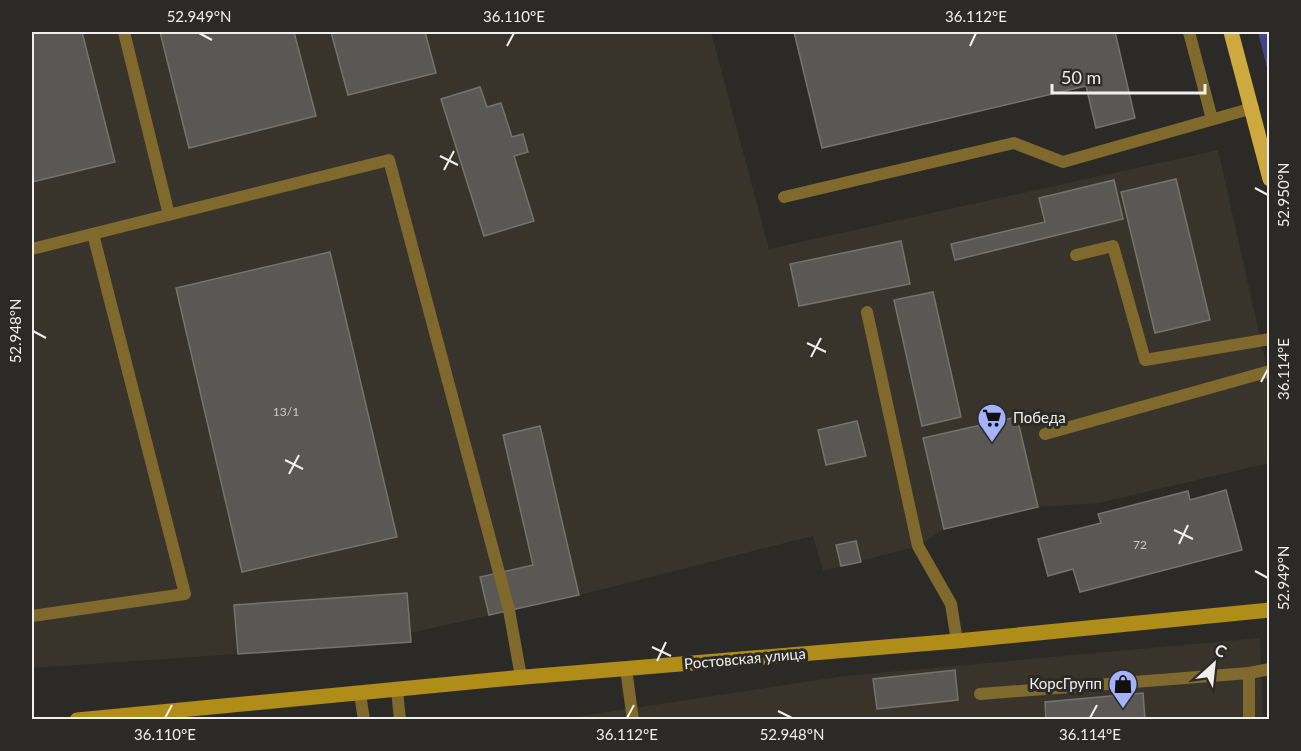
<svg xmlns="http://www.w3.org/2000/svg" width="1301" height="751" viewBox="0 0 1301 751" font-family="Lato,sans-serif">
  <style>
    .built { fill: #38342b }
    .green { fill: #3e458d }
    .building { fill: #595854; stroke: #74736f; stroke-width: 1.5 }
    .lines { fill: none; stroke-linecap: round; stroke-linejoin: round }
    .lane { stroke: #7f692c; stroke-width: 12 }
    .secondary { stroke: #b08c18; stroke-width: 15 }
    .primary { stroke: #cda940; stroke-width: 15 }
    .ticks { fill: none; stroke: #f0efed; stroke-width: 2 }
    .labels { text-anchor: middle; stroke-width: 6; stroke-linejoin: round; paint-order: stroke }
    .number-label { font-size: 12px; fill: #cac9c7 }
    .poi-label { font-size: 15px; fill: #f0efed; stroke: #2b2a26; text-anchor: start }
    .street-label { font-size: 15px; fill: #f0efed; stroke: #2b2a26 }
    .neatline { fill: none; stroke: #f0efed; stroke-width: 2 }
    .ticks-label { font-size: 15px; text-anchor: middle; fill: #f0efed }
  </style>
  <rect width="100%" height="100%" fill="#2b2a26"/>
  <g class="built">
    <path d="M 32,32 L 711,32 L 769,249 L 1218,150 L 1269,377 L 1269,463 L 1099,503 L 1038,507 L 1017,417 L 923,439 L 944,529 L 918,546 L 823,571 L 813,536 L 579,595 L 410,633 L 411,642 L 32,668 Z"/>
    <path d="M 1260,638 L 1263,720 L 555,720 L 845,676 Z"/>
  </g>
  <path class="green" d="M 1258,32 L 1269,32 L 1269,76 Z"/>
  <g class="building">
    <path d="M 32,32 L 82,32 L 115,162 L 32,182 Z"/>
    <path d="M 160,32 L 294,32 L 316,116 L 189,148 Z"/>
    <path d="M 331,32 L 425,32 L 436,73 L 348,95 Z"/>
    <path d="M 794,32 L 1115,32 L 1135,118 L 1096,128 L 1086,86 L 822,148 Z"/>
    <path d="M 480,87 L 487,107 L 501,103 L 512,137 L 523,134 L 528,152 L 514,156 L 534,221 L 484,236 L 441,99 Z"/>
    <path d="M 1176,179 L 1210,320 L 1155,333 L 1121,192 Z"/>
    <path d="M 1114,180 L 1123,219 L 955,260 L 951,244 L 1045,222 L 1039,198 Z"/>
    <path d="M 901,241 L 910,284 L 799,306 L 790,264 Z"/>
    <path d="M 330,252 L 397,537 L 242,572 L 176,288 Z"/>
    <path d="M 933,292 L 961,417 L 922,426 L 894,300 Z"/>
    <path d="M 1017,417 L 1038,507 L 944,529 L 923,438 Z"/>
    <path d="M 857,421 L 866,456 L 826,465 L 818,430 Z"/>
    <path d="M 540,426 L 579,595 L 489,615 L 480,577 L 533,565 L 503,435 Z"/>
    <path d="M 1226,490 L 1242,550 L 1080,592 L 1073,569 L 1048,576 L 1038,539 L 1101,523 L 1098,514 L 1188,491 L 1190,500 Z"/>
    <path d="M 856,541 L 861,562 L 841,566 L 836,545 Z"/>
    <path d="M 407,593 L 411,642 L 238,654 L 234,605 Z"/>
    <path d="M 955,670 L 958,700 L 877,709 L 873,679 Z"/>
    <path d="M 1143,693 L 1145,720 L 1046,720 L 1045,702 Z"/>
  </g>
  <g class="lines">
    <g class="lane">
      <path d="M 124,32 L 169,215"/>
      <path d="M 1189,32 L 1212,119"/>
      <path d="M 784,197 L 1014,143 L 1063,162 L 1253,108"/>
      <path d="M 32,249 L 389,160 L 509,610 L 521,677"/>
      <path d="M 1076,255 L 1113,246 L 1145,360 L 1270,339"/>
      <path d="M 867,312 L 918,546 L 951,604 L 957,641"/>
      <path d="M 1045,434 L 1270,371"/>
      <path d="M 32,616 L 185,594 L 93,234"/>
      <path d="M 626,669 L 633,720"/>
      <path d="M 397,690 L 400,720"/>
      <path d="M 360,694 L 364,720"/>
      <path d="M 980,694 L 1249,673"/>
      <path d="M 1249,720 L 1249,673 L 1270,669"/>
    </g>
    <path class="secondary" d="M 77,720 L 513,678 L 957,641 L 1270,610"/>
    <path class="primary" d="M 1231,32 L 1270,179"/>
  </g>
  <path class="ticks" d="M 199,33 L 212,40M 507,46 L 514,33M 970,46 L 976,33M 440,156 L 458,165M 444,170 L 454,151M 1255,188 L 1268,195M 33,331 L 46,338M 807,343 L 826,352M 811,357 L 821,338M 1261,382 L 1268,369M 285,460 L 303,469M 289,474 L 299,455M 1174,530 L 1193,539M 1179,544 L 1188,525M 1255,571 L 1268,578M 652,647 L 671,656M 657,661 L 666,642M 778,711 L 792,718M 165,718 L 172,705M 627,718 L 634,705M 1090,718 L 1097,705"/>
  <defs>
    <g id="supermarket-pin" transform="scale(1.5)"><path d="M0 17L-7.5 6A9.5 9.5 0 1 1 7.5 6Z" fill="#a4b2fc" stroke="#2b2a26"/><path d="M-6-5.5h2.5l.6 2H6L4.5 2H-2.5L-4.4-4H-6ZM-1.5 3.2a1.3 1.3 0 1 0 .1 0ZM3 3.2a1.3 1.3 0 1 0 .1 0Z" fill="#111"/></g>
    <g id="shop-pin" transform="scale(1.5)"><path d="M0 17L-7.5 6A9.5 9.5 0 1 1 7.5 6Z" fill="#a4b2fc" stroke="#2b2a26"/><path d="M-5-2.5h2.3a2.7 3.5 0 0 1 5.4 0H5L5.5 6h-11ZM-1.5-2.5h3a1.5 2.3 0 0 0-3 0Z" fill="#111"/></g>
  </defs>
  <g fill-rule="evenodd">
    <use href="#supermarket-pin" x="992" y="418"/>
    <use href="#shop-pin" x="1123" y="684"/>
  </g>
  <g class="labels">
    <g class="number-label">
      <text x="286" y="416">13/1</text>
      <text x="1140" y="549">72</text>
    </g>
    <g class="poi-label">
      <text x="1013" y="423">Победа</text>
      <text x="1102" y="689" text-anchor="end">КорсГрупп</text>
    </g>
    <g class="street-label">
      <text transform="translate(745 659) rotate(-5)" y="5">Ростовская улица</text>
    </g>
  </g>
  <rect width="1301" height="751" fill="none" stroke="#2b2a26" stroke-width="66"/>
  <g transform="translate(1214 664) rotate(27)" stroke="#2b2a26" stroke-width="4.5" paint-order="stroke">
  <path d="M0-4.5L10 22L0 15L-10 22Z" fill="#f0efed"/>
  <text y="-9" font-size="16" font-weight="bold" text-anchor="middle" fill="#f0efed">С</text>
  </g>
  <path d="M1052 84v9h153v-9" fill="none" stroke="#f0efed" stroke-width="3"/>
  <text x="1061" y="84" font-size="18" fill="#f0efed" stroke="#2b2a26" stroke-width="4.5" paint-order="stroke">50 m</text>
  <rect x="33" y="33" width="1235" height="685" class="neatline"/>
  <g class="ticks-label">
    <text x="199" y="22">52.949°N</text>
    <text x="514" y="22">36.110°E</text>
    <text x="976" y="22">36.112°E</text>
    <text transform="translate(1284 195) rotate(-90)" y="5">52.950°N</text>
    <text transform="translate(16 331) rotate(-90)" y="5">52.948°N</text>
    <text transform="translate(1284 369) rotate(-90)" y="5">36.114°E</text>
    <text transform="translate(1284 578) rotate(-90)" y="5">52.949°N</text>
    <text x="165" y="740">36.110°E</text>
    <text x="627" y="740">36.112°E</text>
    <text x="792" y="740">52.948°N</text>
    <text x="1090" y="740">36.114°E</text>
  </g>
</svg>
